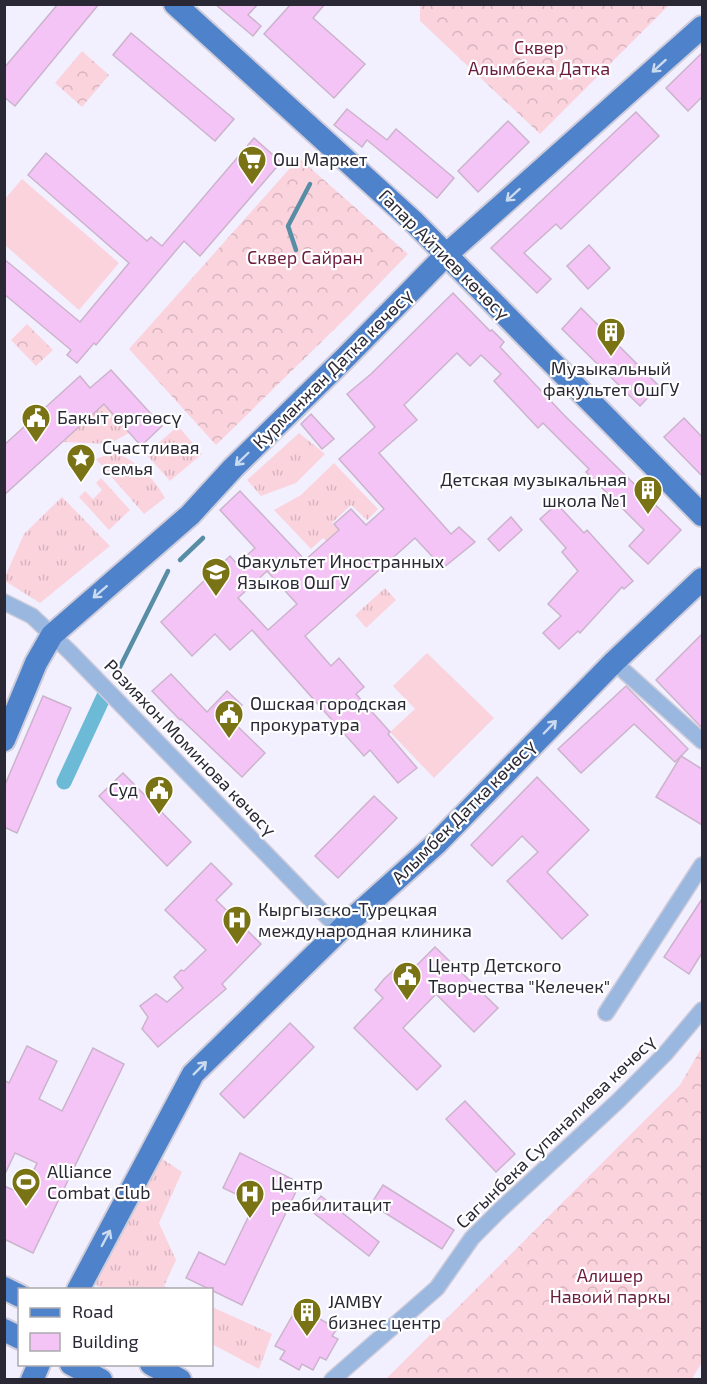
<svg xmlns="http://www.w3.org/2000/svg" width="707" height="1384" viewBox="0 0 707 1384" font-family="'Exo 2',sans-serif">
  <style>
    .grass { fill: url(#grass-tufts) }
    .forest { fill: url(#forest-crowns) }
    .garden { fill: #fad3dd }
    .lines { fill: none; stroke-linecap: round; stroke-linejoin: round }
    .stream { stroke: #588ea5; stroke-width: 4.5 }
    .canal { stroke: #6cbad5; stroke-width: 15 }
    .building { fill: #f5c4f6; stroke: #ccb3cc; stroke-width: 1.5; fill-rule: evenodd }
    .minor-casing { stroke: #ceccda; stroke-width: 18 }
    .primary-casing { stroke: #ceccda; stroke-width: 26 }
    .minor { stroke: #9ab7df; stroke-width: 15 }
    .primary { stroke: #4e82ca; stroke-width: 22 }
    .oneway { stroke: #cadaef }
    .labels { text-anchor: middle; stroke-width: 4.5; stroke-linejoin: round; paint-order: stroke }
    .park-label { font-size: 18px; fill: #6b1b3b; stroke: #fff }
    .poi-label { font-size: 18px; fill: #2a2835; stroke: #fff; text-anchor: start }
    .street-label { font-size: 18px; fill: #2a2835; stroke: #fff }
  </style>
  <defs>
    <pattern id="grass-tufts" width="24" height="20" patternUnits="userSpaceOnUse" patternTransform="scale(1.5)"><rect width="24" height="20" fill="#fad3dd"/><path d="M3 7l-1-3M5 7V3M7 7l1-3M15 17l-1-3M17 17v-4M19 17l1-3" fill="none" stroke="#d6b5be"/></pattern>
    <pattern id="forest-crowns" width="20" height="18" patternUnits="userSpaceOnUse" patternTransform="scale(1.5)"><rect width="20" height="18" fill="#fad3dd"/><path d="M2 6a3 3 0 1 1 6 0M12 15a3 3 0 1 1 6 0" fill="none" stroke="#d6b5be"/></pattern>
  </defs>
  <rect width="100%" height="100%" fill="#f2f0fe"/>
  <g class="grass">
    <path d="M 104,404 L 129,433 L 109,444 L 63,442 Z"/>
    <path d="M 178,426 L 202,454 L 170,481 L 146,454 Z"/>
    <path d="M 299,433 L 325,454 L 296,483 L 261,496 L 247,480 Z"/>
    <path d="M 114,452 C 137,461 154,478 165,498 L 144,514 L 96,459 Z"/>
    <path d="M 334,463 L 378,509 L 367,520 L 351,505 L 332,523 L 346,538 L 335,549 L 323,538 L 311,549 L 274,510 L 301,495 Z"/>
    <path d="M 101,478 L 130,510 L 109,530 L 79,497 L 85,491 L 93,499 L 102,490 L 96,483 Z"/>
    <path d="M 62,497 L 110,546 L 40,603 L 5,581 L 5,577 L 24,534 Z"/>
    <path d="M 385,588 L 396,600 L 366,628 L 355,615 Z"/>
    <path d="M 161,1158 L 182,1172 L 159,1223 L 176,1260 L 164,1286 L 172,1289 L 104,1289 L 91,1283 Z"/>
    <path d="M 212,1307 L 272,1334 L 259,1369 L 212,1344 Z"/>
  </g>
  <g class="forest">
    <path d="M 420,5 L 420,4 L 669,5 L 540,134 L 420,21 Z"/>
    <path d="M 82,51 L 109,75 L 82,107 L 55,83 Z"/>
    <path d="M 299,158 L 408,254 L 350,314 L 216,445 L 129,349 Z"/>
    <path d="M 27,324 L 53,350 L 36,366 L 11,340 Z"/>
    <path d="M 702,1047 L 702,1362 L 692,1379 L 386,1379 L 680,1085 Z"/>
  </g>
  <g class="garden">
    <path d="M 22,179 L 119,263 L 79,310 L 5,245 L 5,199 Z"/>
    <path d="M 427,653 L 494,718 L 434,778 L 390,732 L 415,709 L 393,686 Z"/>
  </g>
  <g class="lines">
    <g class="stream">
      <path d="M 296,250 L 288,226 L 310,184"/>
      <path d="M 180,560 L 203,538"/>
      <path d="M 120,667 L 168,571"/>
    </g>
    <path class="canal" d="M 64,782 L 104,696"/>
  </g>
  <g class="building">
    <path d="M 58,4 L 99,4 L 15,106 L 4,97 L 4,68 Z"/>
    <path d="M 215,4 L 258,4 L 248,15 L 261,26 L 253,36 Z"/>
    <path d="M 291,4 L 325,4 L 313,18 L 365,64 L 334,98 L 264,34 Z"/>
    <path d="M 131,33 L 234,119 L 215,141 L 113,55 Z"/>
    <path d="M 702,53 L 702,97 L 688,111 L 666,88 Z"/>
    <path d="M 347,109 L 387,140 L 396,129 L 454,178 L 437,198 L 367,140 L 362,147 L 334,125 Z"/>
    <path d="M 636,112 L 659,136 L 561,229 L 556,224 L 524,253 L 551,279 L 537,293 L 491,248 Z"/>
    <path d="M 508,121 L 529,142 L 478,192 L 458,171 Z"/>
    <path d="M 254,138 L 281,162 L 200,256 L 184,241 L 96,345 L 94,343 L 77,363 L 67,355 L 71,350 L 4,294 L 4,259 L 80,322 L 129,263 L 28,175 L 46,153 L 147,241 L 151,237 L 162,246 Z"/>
    <path d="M 589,245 L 610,268 L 588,289 L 567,266 Z"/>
    <path d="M 453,293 L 490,331 L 492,330 L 504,342 L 500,347 L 564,415 L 681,530 L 648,564 L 629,546 L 644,530 L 586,472 L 589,469 L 543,423 L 538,428 L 494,381 L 501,374 L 481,355 L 470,366 L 457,353 L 404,405 L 417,420 L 379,453 L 451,534 L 459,527 L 475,542 L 443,568 L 415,538 L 305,636 L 331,666 L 339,658 L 364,687 L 356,694 L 390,732 L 388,734 L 417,768 L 398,783 L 370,750 L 364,756 L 252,630 L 230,650 L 215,634 L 192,656 L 161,622 L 230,556 L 237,564 L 255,548 L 220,510 L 240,491 L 305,560 L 339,530 L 334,524 L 351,509 L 366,525 L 384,509 L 339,459 L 375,427 L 347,394 L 371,374 ZM 267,571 L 297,604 L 268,630 L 238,598 Z"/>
    <path d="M 581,308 L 659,386 L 640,406 L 562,329 Z"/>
    <path d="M 111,370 L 162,426 L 141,446 L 104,404 L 4,495 L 4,445 L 80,376 L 90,388 Z"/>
    <path d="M 311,414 L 334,439 L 322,449 L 301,424 Z"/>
    <path d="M 684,418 L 702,437 L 702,476 L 664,437 Z"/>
    <path d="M 557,504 L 584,533 L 587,530 L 633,581 L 624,589 L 622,587 L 580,633 L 578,631 L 559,649 L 543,633 L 561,616 L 548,604 L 578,571 L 562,552 L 566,548 L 540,519 Z"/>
    <path d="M 511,517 L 522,530 L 499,551 L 488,539 Z"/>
    <path d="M 702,634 L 702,728 L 656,680 Z"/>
    <path d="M 171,674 L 207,712 L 227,691 L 242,705 L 230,719 L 265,753 L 242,777 L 181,719 L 180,720 L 152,691 Z"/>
    <path d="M 626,686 L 688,749 L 675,762 L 634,724 L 581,773 L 558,749 Z"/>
    <path d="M 43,696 L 71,708 L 17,833 L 4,827 L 4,787 Z"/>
    <path d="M 681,756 L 702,769 L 702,825 L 656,797 Z"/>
    <path d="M 123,773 L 191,842 L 167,866 L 99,796 Z"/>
    <path d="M 537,777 L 589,830 L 547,872 L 588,915 L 562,939 L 507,881 L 538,852 L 522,836 L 492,866 L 471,845 Z"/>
    <path d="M 374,796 L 397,818 L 338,878 L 315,856 Z"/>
    <path d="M 211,863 L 232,884 L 216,900 L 261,944 L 222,984 L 226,989 L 158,1047 L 142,1029 L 148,1017 L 140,1006 L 156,994 L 167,1002 L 183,988 L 174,977 L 181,970 L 184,971 L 206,950 L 165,910 Z"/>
    <path d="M 702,899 L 702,953 L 689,974 L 664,957 Z"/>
    <path d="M 435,947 L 498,1008 L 474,1032 L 436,994 L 403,1028 L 441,1066 L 417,1090 L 354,1028 L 383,998 L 375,990 L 384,979 L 400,964 L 409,973 Z"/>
    <path d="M 290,1023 L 314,1047 L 244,1118 L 220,1094 Z"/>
    <path d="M 27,1046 L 57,1061 L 39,1099 L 62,1111 L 93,1048 L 124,1064 L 33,1253 L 4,1239 L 4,1186 L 23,1194 L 37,1163 L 15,1153 L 4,1176 L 4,1080 L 9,1083 Z"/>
    <path d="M 465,1101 L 515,1154 L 496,1172 L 446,1119 Z"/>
    <path d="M 240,1153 L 300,1183 L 242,1305 L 186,1278 L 199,1252 L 225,1265 L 255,1203 L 223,1188 Z"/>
    <path d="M 383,1185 L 454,1230 L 442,1249 L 371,1204 Z"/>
    <path d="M 321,1196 L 379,1242 L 369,1256 L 310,1210 Z"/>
    <path d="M 298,1306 L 337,1329 L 332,1336 L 338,1339 L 326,1360 L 320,1357 L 313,1370 L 302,1364 L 299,1370 L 280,1359 L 285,1351 L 275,1346 Z"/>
  </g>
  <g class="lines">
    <g class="minor-casing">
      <g id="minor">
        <path d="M 4,602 L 32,616 L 70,652 L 340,930"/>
        <path d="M 614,662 L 702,741"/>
        <path d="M 606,1013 L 702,865"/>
        <path d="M 332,1380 L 437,1288 L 472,1238 L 500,1210 L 618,1101 L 665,1054 L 702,1010"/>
      </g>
    </g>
    <g class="primary-casing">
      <g id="primary">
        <path d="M 175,4 L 415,223 L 702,515"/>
        <path d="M 4,740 L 36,663 L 52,635 L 190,515 L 233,468 L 346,357 L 447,254 L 702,27"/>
        <path d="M 4,1288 L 20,1296"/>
        <path d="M 78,1290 L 193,1074 L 340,930 L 437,843 L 614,662 L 702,579"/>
        <path d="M 4,1330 L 20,1338"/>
        <path d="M 71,1364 L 101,1380"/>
        <path d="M 151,1364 L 180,1380"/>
        <path d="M 32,1380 L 39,1364"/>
      </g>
    </g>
    <use href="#minor" class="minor"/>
    <use href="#primary" class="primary"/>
  </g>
  <defs><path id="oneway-shaft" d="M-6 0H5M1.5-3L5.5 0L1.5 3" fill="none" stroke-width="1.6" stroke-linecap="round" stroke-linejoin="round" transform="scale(1.5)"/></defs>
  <g class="oneway">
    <use href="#oneway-shaft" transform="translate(659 66) rotate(138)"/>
    <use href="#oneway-shaft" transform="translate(513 195) rotate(138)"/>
    <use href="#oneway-shaft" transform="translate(242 459) rotate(136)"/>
    <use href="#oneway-shaft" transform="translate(100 592) rotate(139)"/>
    <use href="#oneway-shaft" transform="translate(550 727) rotate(-46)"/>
    <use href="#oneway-shaft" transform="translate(200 1068) rotate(-45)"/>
    <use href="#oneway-shaft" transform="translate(106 1238) rotate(-62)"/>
  </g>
  <defs>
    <g id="supermarket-pin" transform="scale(1.5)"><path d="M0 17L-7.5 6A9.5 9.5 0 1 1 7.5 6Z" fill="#7a7315" stroke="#fff"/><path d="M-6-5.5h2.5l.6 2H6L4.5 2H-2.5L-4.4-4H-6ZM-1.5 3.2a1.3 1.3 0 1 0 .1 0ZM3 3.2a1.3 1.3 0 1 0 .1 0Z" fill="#fff"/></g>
    <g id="building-pin" transform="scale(1.5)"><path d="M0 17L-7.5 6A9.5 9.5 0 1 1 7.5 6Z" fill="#7a7315" stroke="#fff"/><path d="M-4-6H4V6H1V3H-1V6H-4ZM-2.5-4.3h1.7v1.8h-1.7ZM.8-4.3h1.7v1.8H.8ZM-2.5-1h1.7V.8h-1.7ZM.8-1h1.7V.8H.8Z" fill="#fff"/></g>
    <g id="civic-pin" transform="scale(1.5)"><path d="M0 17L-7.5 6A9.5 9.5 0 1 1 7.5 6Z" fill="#7a7315" stroke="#fff"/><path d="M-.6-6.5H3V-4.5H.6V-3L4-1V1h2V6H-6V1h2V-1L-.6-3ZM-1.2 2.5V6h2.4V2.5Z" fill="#fff"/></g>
    <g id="sight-pin" transform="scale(1.5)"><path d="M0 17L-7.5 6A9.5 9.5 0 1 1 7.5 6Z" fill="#7a7315" stroke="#fff"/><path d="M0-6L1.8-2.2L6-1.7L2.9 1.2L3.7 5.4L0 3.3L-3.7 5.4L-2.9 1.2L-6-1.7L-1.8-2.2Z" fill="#fff"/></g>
    <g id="university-pin" transform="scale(1.5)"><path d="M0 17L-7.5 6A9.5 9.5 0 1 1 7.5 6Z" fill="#7a7315" stroke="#fff"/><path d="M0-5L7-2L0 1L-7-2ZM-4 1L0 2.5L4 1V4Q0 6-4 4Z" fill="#fff"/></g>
    <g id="hospital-pin" transform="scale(1.5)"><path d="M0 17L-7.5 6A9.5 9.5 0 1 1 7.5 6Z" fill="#7a7315" stroke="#fff"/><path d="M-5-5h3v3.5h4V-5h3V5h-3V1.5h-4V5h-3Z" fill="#fff"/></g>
    <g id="stadium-pin" transform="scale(1.5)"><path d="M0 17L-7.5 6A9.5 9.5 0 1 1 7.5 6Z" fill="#7a7315" stroke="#fff"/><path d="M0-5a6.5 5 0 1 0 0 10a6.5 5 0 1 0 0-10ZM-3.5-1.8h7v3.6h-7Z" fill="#fff"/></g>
  </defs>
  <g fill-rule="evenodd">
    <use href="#supermarket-pin" x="252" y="160"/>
    <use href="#building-pin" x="611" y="332"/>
    <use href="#civic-pin" x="36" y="418"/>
    <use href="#sight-pin" x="81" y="458"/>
    <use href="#building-pin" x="648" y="490"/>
    <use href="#university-pin" x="216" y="572"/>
    <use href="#civic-pin" x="229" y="714"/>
    <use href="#civic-pin" x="159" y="790"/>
    <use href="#hospital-pin" x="237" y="920"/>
    <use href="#civic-pin" x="407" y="976"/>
    <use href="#stadium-pin" x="26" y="1182"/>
    <use href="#hospital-pin" x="250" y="1194"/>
    <use href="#building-pin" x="307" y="1312"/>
  </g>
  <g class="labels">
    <g class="park-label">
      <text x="539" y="54">Сквер<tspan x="539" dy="21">Алымбека Датка</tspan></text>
      <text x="305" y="264">Сквер Сайран</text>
      <text x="610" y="1282">Алишер<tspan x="610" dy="21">Навоий паркы</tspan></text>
    </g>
    <g class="poi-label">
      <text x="273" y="166">Ош Маркет</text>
      <text x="611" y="375" text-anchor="middle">Музыкальный<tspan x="611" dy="21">факультет ОшГУ</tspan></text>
      <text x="57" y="424">Бакыт өргөөсү</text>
      <text x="102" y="454">Счастливая<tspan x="102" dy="21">семья</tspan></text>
      <text x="627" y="486" text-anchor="end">Детская музыкальная<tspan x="627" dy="21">школа №1</tspan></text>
      <text x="237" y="568">Факультет Иностранных<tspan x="237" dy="21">Языков ОшГУ</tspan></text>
      <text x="250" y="710">Ошская городская<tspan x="250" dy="21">прокуратура</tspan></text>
      <text x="138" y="796" text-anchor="end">Суд</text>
      <text x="258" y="916">Кыргызско-Турецкая<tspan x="258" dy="21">международная клиника</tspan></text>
      <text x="428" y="972">Центр Детского<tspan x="428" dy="21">Творчества "Келечек"</tspan></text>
      <text x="47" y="1178">Alliance<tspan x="47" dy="21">Combat Club</tspan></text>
      <text x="271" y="1190">Центр<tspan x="271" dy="21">реабилитацит</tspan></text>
      <text x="328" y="1308">JAMBY<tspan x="328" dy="21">бизнес центр</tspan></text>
    </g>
    <g class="street-label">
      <text transform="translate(444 255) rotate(45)" y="6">Гапар Айтиев көчөсү</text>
      <text transform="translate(333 369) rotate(-45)" y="6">Курманжан Датка көчөсү</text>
      <text transform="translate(190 748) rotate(46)" y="6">Розияхон Моминова көчөсү</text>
      <text transform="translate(464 812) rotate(-45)" y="6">Алымбек Датка көчөсү</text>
      <text transform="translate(556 1132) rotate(-44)" y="6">Сагынбека Супаналиева көчөсү</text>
    </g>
  </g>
  <rect width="707" height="1384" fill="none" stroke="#2a2835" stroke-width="12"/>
  <rect x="18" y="1288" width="195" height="78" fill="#ffffff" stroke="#aaa9ae" stroke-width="1.5"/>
  <rect x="30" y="1308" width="30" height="9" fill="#4e82ca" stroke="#aaa9ae" stroke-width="1.5"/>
  <text x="72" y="1318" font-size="18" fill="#2a2835">Road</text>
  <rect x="30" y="1333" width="30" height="18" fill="#f5c4f6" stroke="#aaa9ae" stroke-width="1.5"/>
  <text x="72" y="1348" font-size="18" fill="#2a2835">Building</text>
</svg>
